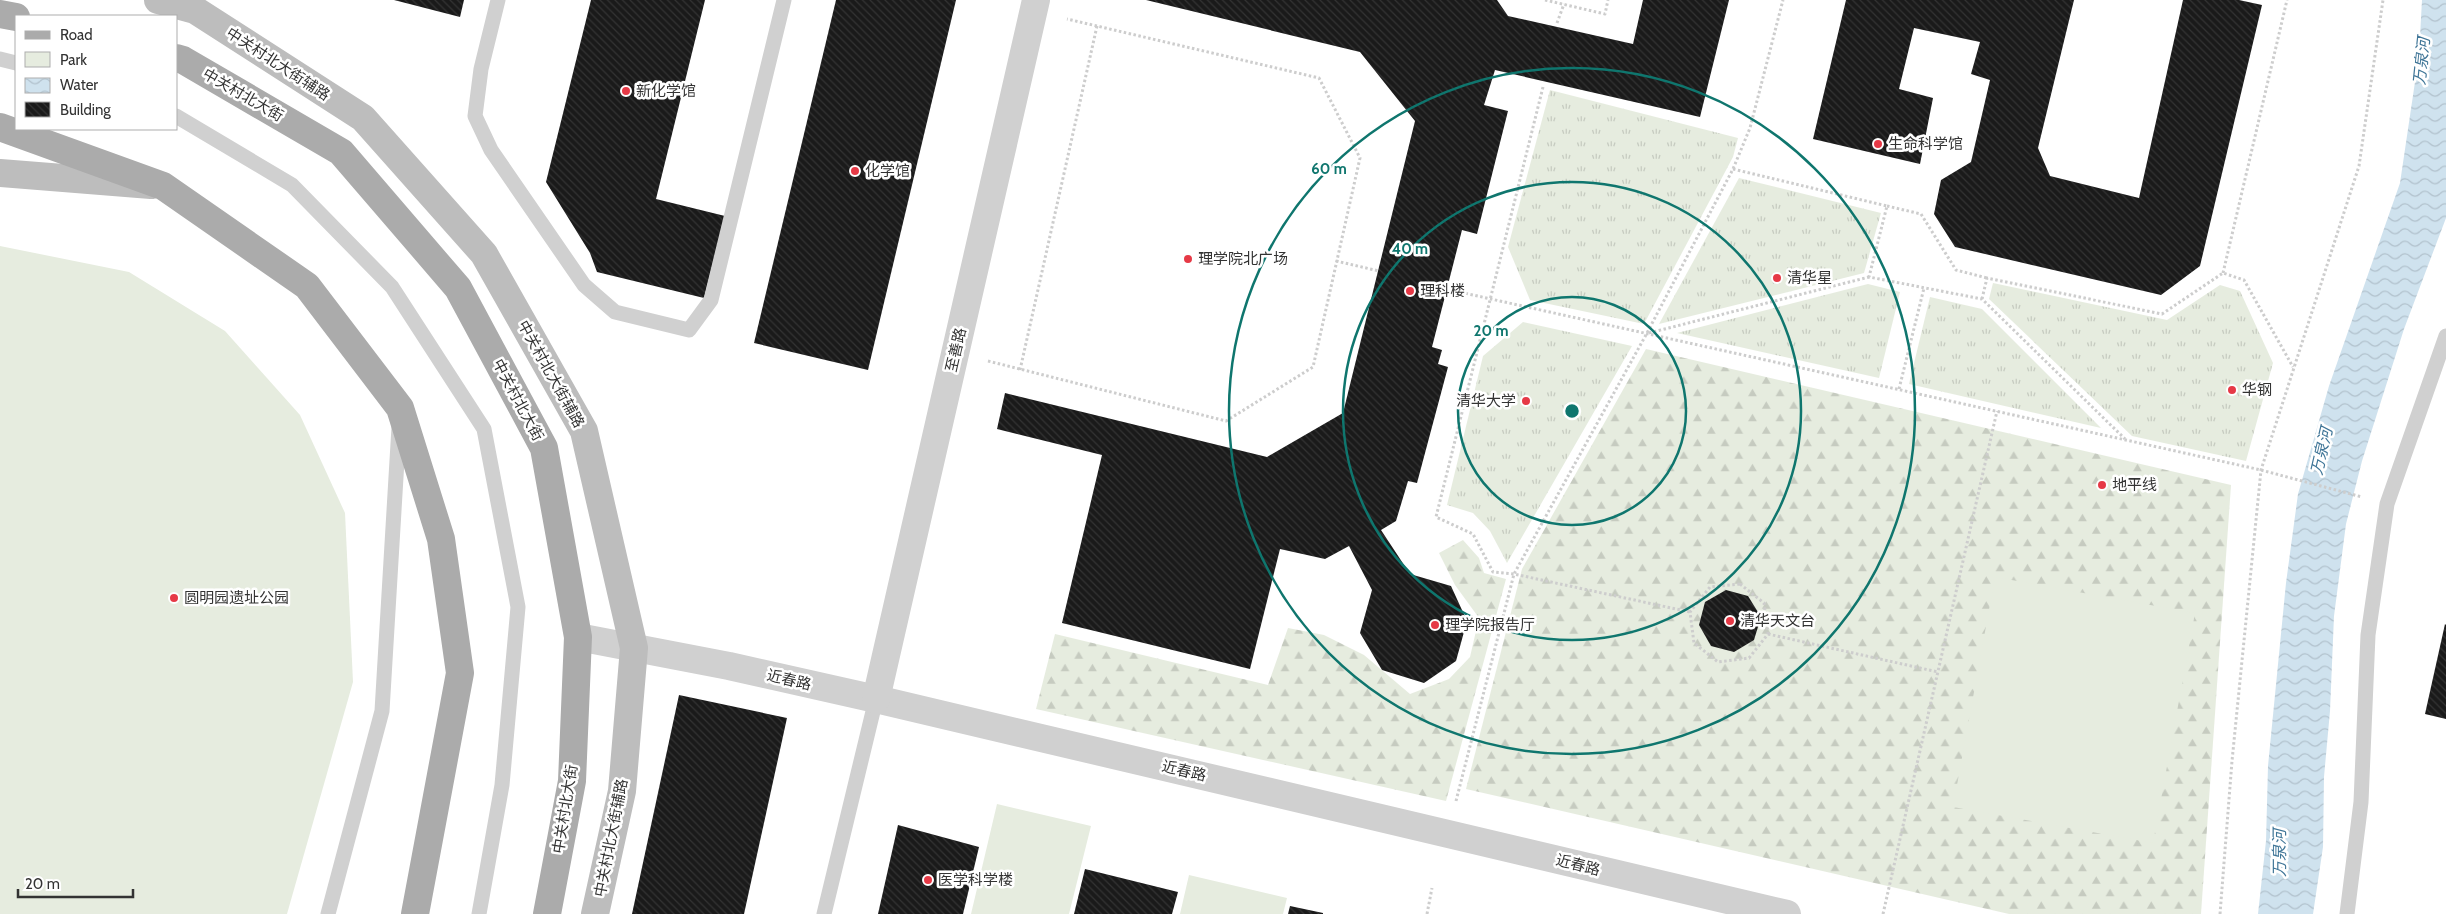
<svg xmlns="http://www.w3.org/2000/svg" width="2446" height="914" viewBox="0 0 2446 914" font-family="Cabin,'Noto Sans SC',sans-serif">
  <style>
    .grass { fill: url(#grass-tufts) }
    .forest { fill: url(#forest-firs) }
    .green { fill: #e6ecdf }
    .water { fill: url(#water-waves) }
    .building { fill: url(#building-back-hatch) }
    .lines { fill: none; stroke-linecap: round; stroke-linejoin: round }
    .path { stroke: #cdcdcd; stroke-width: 3; stroke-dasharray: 2.5 2.5; stroke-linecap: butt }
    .lane { stroke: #d0d0d0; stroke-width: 15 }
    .street { stroke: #d0d0d0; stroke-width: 28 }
    .secondary { stroke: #bdbdbd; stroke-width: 28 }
    .primary { stroke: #ababab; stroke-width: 28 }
    .ring { fill: none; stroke: #0f766e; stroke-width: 2.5 }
    .poi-dot { fill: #e63946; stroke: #fff; stroke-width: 2 }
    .labels { text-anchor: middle; stroke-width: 5; stroke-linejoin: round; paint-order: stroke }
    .street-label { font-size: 15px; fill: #333; stroke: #fff }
    .poi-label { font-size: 15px; fill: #333; stroke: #fff; text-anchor: start }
    .water-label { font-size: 16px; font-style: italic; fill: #3f7597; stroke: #fff }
    .centre { fill: #0f766e; stroke: #fff; stroke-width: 2.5 }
    .ring-label { font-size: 15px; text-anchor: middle; font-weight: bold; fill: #0f766e; stroke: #fff; stroke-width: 5; stroke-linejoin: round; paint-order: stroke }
  </style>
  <defs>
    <pattern id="grass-tufts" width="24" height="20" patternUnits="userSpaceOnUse" patternTransform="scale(1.25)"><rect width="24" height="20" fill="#e6ecdf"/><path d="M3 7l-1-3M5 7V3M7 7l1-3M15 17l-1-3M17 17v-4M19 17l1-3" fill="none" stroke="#c6cbc0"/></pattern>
    <pattern id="forest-firs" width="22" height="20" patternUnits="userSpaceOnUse" patternTransform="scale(1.25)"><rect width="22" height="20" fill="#e6ecdf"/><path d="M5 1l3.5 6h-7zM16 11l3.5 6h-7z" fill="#c6cbc0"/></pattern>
    <pattern id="water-waves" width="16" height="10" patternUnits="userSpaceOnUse" patternTransform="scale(1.25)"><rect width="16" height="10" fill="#cfe2ee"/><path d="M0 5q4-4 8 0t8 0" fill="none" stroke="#b2c2cd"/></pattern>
    <pattern id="building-back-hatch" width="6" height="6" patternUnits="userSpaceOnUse" patternTransform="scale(1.25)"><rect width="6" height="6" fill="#1a1a1a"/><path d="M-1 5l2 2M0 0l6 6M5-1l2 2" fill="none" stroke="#333"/></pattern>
  </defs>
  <rect width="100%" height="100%" fill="#fff"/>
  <g class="grass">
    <path d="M 1550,90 L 1738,138 L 1733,157 L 1644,324 L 1530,300 L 1508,247 Z"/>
    <path d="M 1739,178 L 1881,213 L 1864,273 L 1659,324 Z"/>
    <path d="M 1993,283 L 2167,320 L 2220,285 L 2240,291 L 2273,363 L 2246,461 L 2132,436 L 1989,299 Z"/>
    <path d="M 1868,284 L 1900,292 L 1879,378 L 1677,333 Z"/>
    <path d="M 1930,297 L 1982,309 L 2101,428 L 1909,384 Z"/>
    <path d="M 1523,322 L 1632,346 L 1507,563 L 1490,531 L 1473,513 L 1447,505 L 1483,356 Z"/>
  </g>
  <g class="forest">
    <path d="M 1646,349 L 2231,485 L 2201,914 L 2009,914 L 1466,789 L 1522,569 Z"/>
    <path d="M 1463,540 L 1479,558 L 1484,573 L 1506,579 L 1446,801 L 1036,709 L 1055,634 L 1268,685 L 1288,628 L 1324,635 L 1364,655 L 1410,694 L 1449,679 L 1470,657 L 1479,618 L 1455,585 L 1439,553 Z"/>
  </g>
  <g class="green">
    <path d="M 0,246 L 129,272 L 225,331 L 300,415 L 345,513 L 353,682 L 287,914 L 0,914 Z"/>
    <path d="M 1995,577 L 2195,613 L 2153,843 L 1953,807 Z"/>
    <path d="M 997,804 L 1091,826 L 1069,914 L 971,914 Z"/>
    <path d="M 1189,875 L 1287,898 L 1283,914 L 1180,914 Z"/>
  </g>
  <path class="water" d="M 2422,0 L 2446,0 L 2446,218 L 2404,329 L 2362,461 L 2346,524 L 2334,616 L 2330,711 L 2324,777 L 2323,847 L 2313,914 L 2258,914 L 2266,841 L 2268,766 L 2286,583 L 2298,494 L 2329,386 L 2400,183 L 2419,55 Z"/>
  <g class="building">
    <path d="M 394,0 L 464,0 L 460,17 Z"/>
    <path d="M 591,0 L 705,0 L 656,199 L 725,216 L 704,298 L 597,272 L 590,253 L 546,182 Z"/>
    <path d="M 836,0 L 956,0 L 868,370 L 754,343 Z"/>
    <path d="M 1146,0 L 1497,0 L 1508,16 L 1633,44 L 1643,0 L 1729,0 L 1700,117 L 1495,70 L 1484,105 L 1508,111 L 1477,234 L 1462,230 L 1432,347 L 1442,350 L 1438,364 L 1448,367 L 1417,483 L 1408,481 L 1396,521 L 1381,530 L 1410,574 L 1451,586 L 1467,621 L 1456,661 L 1424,683 L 1382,670 L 1360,633 L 1372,590 L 1349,546 L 1325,559 L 1280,549 L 1250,669 L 1062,623 L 1102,455 L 997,429 L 1005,393 L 1267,457 L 1343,413 L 1415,121 L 1360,52 Z"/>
    <path d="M 1846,0 L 2074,0 L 2038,148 L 2050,176 L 2139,198 L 2183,0 L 2239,0 L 2262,5 L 2200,266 L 2161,295 L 1955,247 L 1934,214 L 1941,180 L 1971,162 L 1990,80 L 1971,74 L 1980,42 L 1914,28 L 1899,89 L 1933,98 L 1920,164 L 1813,139 Z"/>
    <path d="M 1726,590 L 1748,596 L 1761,617 L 1754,640 L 1734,652 L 1711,646 L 1699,625 L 1705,602 Z"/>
    <path d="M 2445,624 L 2446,625 L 2446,719 L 2425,714 Z"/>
    <path d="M 679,695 L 787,718 L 744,914 L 632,914 Z"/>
    <path d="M 898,825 L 979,847 L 963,914 L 878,914 Z"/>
    <path d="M 1085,869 L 1178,892 L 1172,914 L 1074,914 Z"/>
    <path d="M 1290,906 L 1323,913 L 1323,914 L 1288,914 Z"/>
  </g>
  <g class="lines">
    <g class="path">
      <path d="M 1545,0 L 1605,14 L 1608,0"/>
      <path d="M 1557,23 L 1564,4"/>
      <path d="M 1543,87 L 1436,517 L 1473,534 L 1493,572 L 1514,574 L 1690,612"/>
      <path d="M 1733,169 L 1887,206 L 1869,277 L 1982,299 L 2125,439"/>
      <path d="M 1887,206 L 1921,214 L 1956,270 L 1987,278"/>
      <path d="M 1336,261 L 1379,271"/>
      <path d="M 2223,273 L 2287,0"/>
      <path d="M 1446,289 L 2261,470 L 2362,497"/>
      <path d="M 1982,299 L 1987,278 L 2162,314 L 2223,273 L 2244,280 L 2293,367"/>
      <path d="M 1649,333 L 1869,277"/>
      <path d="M 988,361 L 1226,421 L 1313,367 L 1360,158 L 1319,78 L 1067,19"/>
      <path d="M 1020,370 L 1097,26"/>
      <path d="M 1899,389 L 1924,288"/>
      <path d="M 1740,584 L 1764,603 L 1768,634 L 1749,658 L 1718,662 L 1694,643 L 1690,612 L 1710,587 Z"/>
      <path d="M 1768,634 L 1938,672"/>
      <path d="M 1456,801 L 1514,574 L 1647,333 L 1733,169 L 1750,128 L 1783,0"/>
      <path d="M 1427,914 L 1432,888"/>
      <path d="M 1883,914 L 1997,411"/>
      <path d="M 2220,914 L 2232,761 L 2261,470 L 2359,166 L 2383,0"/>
    </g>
    <g class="lane">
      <path d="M 498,0 L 481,69 L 475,116 L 491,150 L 584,285 L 615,312 L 689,330 L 711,300 L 784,0"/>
      <path d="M 0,59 L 16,63"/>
      <path d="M 176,116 L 292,185 L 392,287 L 484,429 L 518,607 L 502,785 L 479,914"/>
      <path d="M 328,914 L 382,711 L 399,427"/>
      <path d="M 824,914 L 876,699"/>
      <path d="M 2347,914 L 2361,802 L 2368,635 L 2387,504 L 2446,336"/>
    </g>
    <g class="street">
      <path d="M 578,637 L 729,666 L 876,699 L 1787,914"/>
      <path d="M 876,699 L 1036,0"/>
    </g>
    <g class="secondary">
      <path d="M 158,0 L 195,10 L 363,118 L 484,254 L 584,431 L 634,648 L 622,791 L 595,914"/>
      <path d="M 0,173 L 151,185"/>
    </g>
    <g class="primary">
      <path d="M 0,14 L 16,17"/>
      <path d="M 176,58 L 183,60 L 341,152 L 458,288 L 544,448 L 578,637 L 572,781 L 547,914"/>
      <path d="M 0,127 L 163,186 L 307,286 L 400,408 L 441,539 L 460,673 L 415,914"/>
    </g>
  </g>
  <g class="ring">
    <circle cx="1572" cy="411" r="114"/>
    <circle cx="1572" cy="411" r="229"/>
    <circle cx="1572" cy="411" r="343"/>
  </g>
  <g class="poi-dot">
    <circle cx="626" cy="91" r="5"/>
    <circle cx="1878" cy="144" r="5"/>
    <circle cx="855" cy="171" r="5"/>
    <circle cx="1188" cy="259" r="5"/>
    <circle cx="1777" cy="278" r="5"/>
    <circle cx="1410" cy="291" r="5"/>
    <circle cx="2232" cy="390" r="5"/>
    <circle cx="1526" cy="401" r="5"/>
    <circle cx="2102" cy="485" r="5"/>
    <circle cx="174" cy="598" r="5"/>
    <circle cx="1730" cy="621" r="5"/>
    <circle cx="1435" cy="625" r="5"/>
    <circle cx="928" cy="880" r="5"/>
  </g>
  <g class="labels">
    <g class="street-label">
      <text transform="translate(278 64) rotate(33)" y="5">中关村北大街辅路</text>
      <text transform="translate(243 95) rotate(30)" y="5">中关村北大街</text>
      <text transform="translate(956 350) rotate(-77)" y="5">至善路</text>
      <text transform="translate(551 374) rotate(61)" y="5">中关村北大街辅路</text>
      <text transform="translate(518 400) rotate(62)" y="5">中关村北大街</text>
      <text transform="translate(789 680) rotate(13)" y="5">近春路</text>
      <text transform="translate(1184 771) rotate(13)" y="5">近春路</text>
      <text transform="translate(565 809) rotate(-81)" y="5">中关村北大街</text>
      <text transform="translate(611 838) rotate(-79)" y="5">中关村北大街辅路</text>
      <text transform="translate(1578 865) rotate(14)" y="5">近春路</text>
    </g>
    <g class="poi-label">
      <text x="636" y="96">新化学馆</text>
      <text x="1888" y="149">生命科学馆</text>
      <text x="865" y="176">化学馆</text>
      <text x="1198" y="264">理学院北广场</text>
      <text x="1787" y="283">清华星</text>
      <text x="1420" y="296">理科楼</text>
      <text x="2242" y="395">华钢</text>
      <text x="1516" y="406" text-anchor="end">清华大学</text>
      <text x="2112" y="490">地平线</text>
      <text x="184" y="603">圆明园遗址公园</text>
      <text x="1740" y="626">清华天文台</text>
      <text x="1445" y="630">理学院报告厅</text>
      <text x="938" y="885">医学科学楼</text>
    </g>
    <g class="water-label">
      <text transform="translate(2421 61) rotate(-84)" y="6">万泉河</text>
      <text transform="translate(2321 451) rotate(-77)" y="6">万泉河</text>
      <text transform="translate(2279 853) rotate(-90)" y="6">万泉河</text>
    </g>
  </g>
  <circle cx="1572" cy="411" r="8" class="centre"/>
  <g class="ring-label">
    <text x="1329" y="174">60 m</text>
    <text x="1410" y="254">40 m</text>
    <text x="1491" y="336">20 m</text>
  </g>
  <rect x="15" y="15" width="162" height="115" fill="#ffffff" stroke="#adadad"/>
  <rect x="25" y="31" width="25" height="8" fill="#ababab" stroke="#adadad"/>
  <text x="60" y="40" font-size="15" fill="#333333">Road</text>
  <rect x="25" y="52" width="25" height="15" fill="#e6ecdf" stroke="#adadad"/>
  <text x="60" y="65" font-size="15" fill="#333333">Park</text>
  <rect x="25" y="78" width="25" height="15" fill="url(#water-waves)" stroke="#adadad"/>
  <text x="60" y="90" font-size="15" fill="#333333">Water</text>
  <rect x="25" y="102" width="25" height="15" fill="url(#building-back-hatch)" stroke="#adadad"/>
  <text x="60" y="115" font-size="15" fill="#333333">Building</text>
  <path d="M18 889v8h115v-8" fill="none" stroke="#333333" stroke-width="2.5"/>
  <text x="25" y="889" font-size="15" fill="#333333" stroke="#ffffff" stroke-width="4" paint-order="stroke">20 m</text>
</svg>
